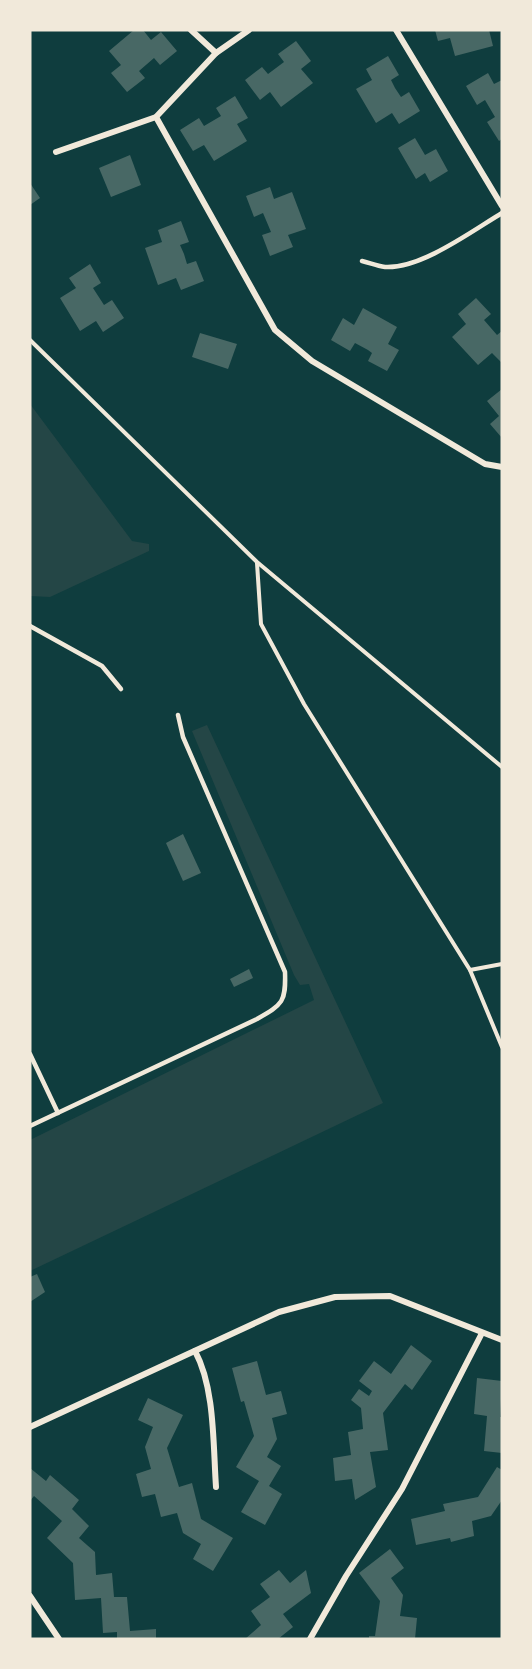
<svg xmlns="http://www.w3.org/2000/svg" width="532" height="1669" viewBox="0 0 532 1669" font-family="Lora,serif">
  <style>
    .green { fill: #244646 }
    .building { fill: #486865 }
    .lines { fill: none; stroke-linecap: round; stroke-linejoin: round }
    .path { stroke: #f1e9da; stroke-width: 4 }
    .service { stroke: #f1e9da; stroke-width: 4.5 }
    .minor { stroke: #f1e9da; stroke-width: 6 }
  </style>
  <rect width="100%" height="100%" fill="#0f3d3e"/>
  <g class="green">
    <path d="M 30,404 L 132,541 L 149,544 L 149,551 L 50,597 L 30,596 Z"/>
    <path d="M 207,725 L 383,1103 L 30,1271 L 30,1140 L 314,1000 L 309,984 L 300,985 L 294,975 L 192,731 Z"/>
  </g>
  <g class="building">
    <path d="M 134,30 L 143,30 L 151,40 L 161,32 L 177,51 L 160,65 L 154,58 L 139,71 L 145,78 L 127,92 L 111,73 L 121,65 L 109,51 Z"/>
    <path d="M 435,30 L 489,30 L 493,46 L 455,56 L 450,38 L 438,41 Z"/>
    <path d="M 296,41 L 311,61 L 301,69 L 313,83 L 281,107 L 270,92 L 260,100 L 245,80 L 262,67 L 268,74 L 284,62 L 278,54 Z"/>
    <path d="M 388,56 L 399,75 L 391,80 L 395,88 L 401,97 L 409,92 L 420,111 L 399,124 L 392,113 L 376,123 L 356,89 L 372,80 L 366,69 Z"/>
    <path d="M 488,73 L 494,84 L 502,80 L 502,139 L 499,141 L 487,122 L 495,117 L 485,100 L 477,105 L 466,86 Z"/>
    <path d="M 235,96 L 248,118 L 237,124 L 247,141 L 214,161 L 204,145 L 193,151 L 180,130 L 199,118 L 204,126 L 221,116 L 216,108 Z"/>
    <path d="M 415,138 L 425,155 L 436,149 L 448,171 L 430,182 L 425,173 L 416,179 L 398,148 Z"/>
    <path d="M 130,155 L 141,185 L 111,197 L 99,168 Z"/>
    <path d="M 30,183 L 40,198 L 30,205 Z"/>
    <path d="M 270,187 L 274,199 L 292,192 L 306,229 L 288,235 L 293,247 L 270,256 L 262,235 L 271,232 L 263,213 L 254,217 L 246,196 Z"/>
    <path d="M 181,221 L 189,242 L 180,245 L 184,254 L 187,264 L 196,261 L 204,281 L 181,290 L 176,278 L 158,285 L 145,248 L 162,242 L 158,230 Z"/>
    <path d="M 90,264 L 101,283 L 93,288 L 104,305 L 112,300 L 124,318 L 103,332 L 96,321 L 80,331 L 60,298 L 76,288 L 69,278 Z"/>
    <path d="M 476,298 L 491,314 L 484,320 L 497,335 L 502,331 L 501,362 L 492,353 L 478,365 L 452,337 L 466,324 L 458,314 Z"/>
    <path d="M 363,308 L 397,327 L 388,344 L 399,350 L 387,371 L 368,361 L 372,353 L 368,350 L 355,343 L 350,351 L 331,340 L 343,318 L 354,325 Z"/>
    <path d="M 200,333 L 237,344 L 228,369 L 192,357 Z"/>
    <path d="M 502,389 L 502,438 L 490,424 L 499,416 L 487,401 Z"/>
    <path d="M 183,834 L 201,873 L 183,881 L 166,843 Z"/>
    <path d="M 249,969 L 253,978 L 234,987 L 230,979 Z"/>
    <path d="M 37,1274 L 45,1292 L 30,1302 L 30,1277 Z"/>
    <path d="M 411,1345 L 432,1361 L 412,1390 L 405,1384 L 383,1413 L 388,1450 L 370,1452 L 376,1487 L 355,1500 L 352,1479 L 335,1481 L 333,1458 L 351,1455 L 348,1432 L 363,1429 L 361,1408 L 351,1400 L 359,1389 L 369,1396 L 372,1391 L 359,1381 L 374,1361 L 391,1374 Z"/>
    <path d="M 257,1361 L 266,1395 L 281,1391 L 287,1414 L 272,1418 L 277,1439 L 267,1457 L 281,1466 L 269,1486 L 282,1494 L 265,1525 L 241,1512 L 259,1481 L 236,1467 L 254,1436 L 244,1401 L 241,1402 L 232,1368 Z"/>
    <path d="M 477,1378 L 502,1381 L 500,1417 L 502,1417 L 502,1453 L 484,1451 L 487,1416 L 474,1414 Z"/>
    <path d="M 148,1398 L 183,1415 L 167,1448 L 179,1487 L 192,1483 L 201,1519 L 233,1538 L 213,1571 L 193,1559 L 201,1544 L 183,1533 L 177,1513 L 161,1517 L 155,1494 L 142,1497 L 136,1474 L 151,1469 L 145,1447 L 153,1427 L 138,1420 Z"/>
    <path d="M 497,1467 L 502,1470 L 502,1500 L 491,1516 L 472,1521 L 474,1536 L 451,1542 L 450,1538 L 416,1545 L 411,1519 L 445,1511 L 443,1504 L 478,1497 Z"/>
    <path d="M 30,1468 L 46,1481 L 50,1475 L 79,1500 L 72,1509 L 89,1526 L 79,1538 L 95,1552 L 96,1575 L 112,1573 L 114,1597 L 127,1597 L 130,1631 L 156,1629 L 156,1639 L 117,1639 L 117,1632 L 103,1633 L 101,1598 L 75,1600 L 73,1563 L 47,1538 L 62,1521 L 34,1496 L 30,1501 Z"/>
    <path d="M 390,1549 L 404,1568 L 391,1578 L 403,1595 L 400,1616 L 417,1618 L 415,1639 L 369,1639 L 369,1636 L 375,1636 L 380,1601 L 359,1573 Z"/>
    <path d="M 279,1570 L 290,1583 L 306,1570 L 311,1593 L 283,1614 L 293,1627 L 278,1639 L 245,1639 L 261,1625 L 251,1611 L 270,1597 L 260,1584 Z"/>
  </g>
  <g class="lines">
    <g class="path">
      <path d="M 30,340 L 257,562 L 502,767"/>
      <path d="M 257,563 L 261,624 L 304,704 L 470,970 L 502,1047"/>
      <path d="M 470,970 L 502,964"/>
    </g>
    <g class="service">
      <path d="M 362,261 C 370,263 377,266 385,267 C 421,269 472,231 502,213"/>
      <path d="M 30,626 L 102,666 L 121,689"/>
      <path d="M 30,1054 L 58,1113"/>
      <path d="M 30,1126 L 257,1019 C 283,1004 286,1002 285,972 L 183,737 L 178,715"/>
    </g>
    <g class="minor">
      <path d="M 191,30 L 216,53"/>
      <path d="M 396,30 L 502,206"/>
      <path d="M 156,117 L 275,330 L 312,361 L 485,464 L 502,467"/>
      <path d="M 56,152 L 156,117 L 216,53 L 249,30"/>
      <path d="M 195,1351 C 215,1388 213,1444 216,1487"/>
      <path d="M 30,1427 L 279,1312 L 335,1297 L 390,1296 L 502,1340"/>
      <path d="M 30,1596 L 59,1639"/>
      <path d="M 310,1639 L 346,1576 L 402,1489 L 482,1333"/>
    </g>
  </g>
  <rect width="532" height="1669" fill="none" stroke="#f1e9da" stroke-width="63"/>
</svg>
